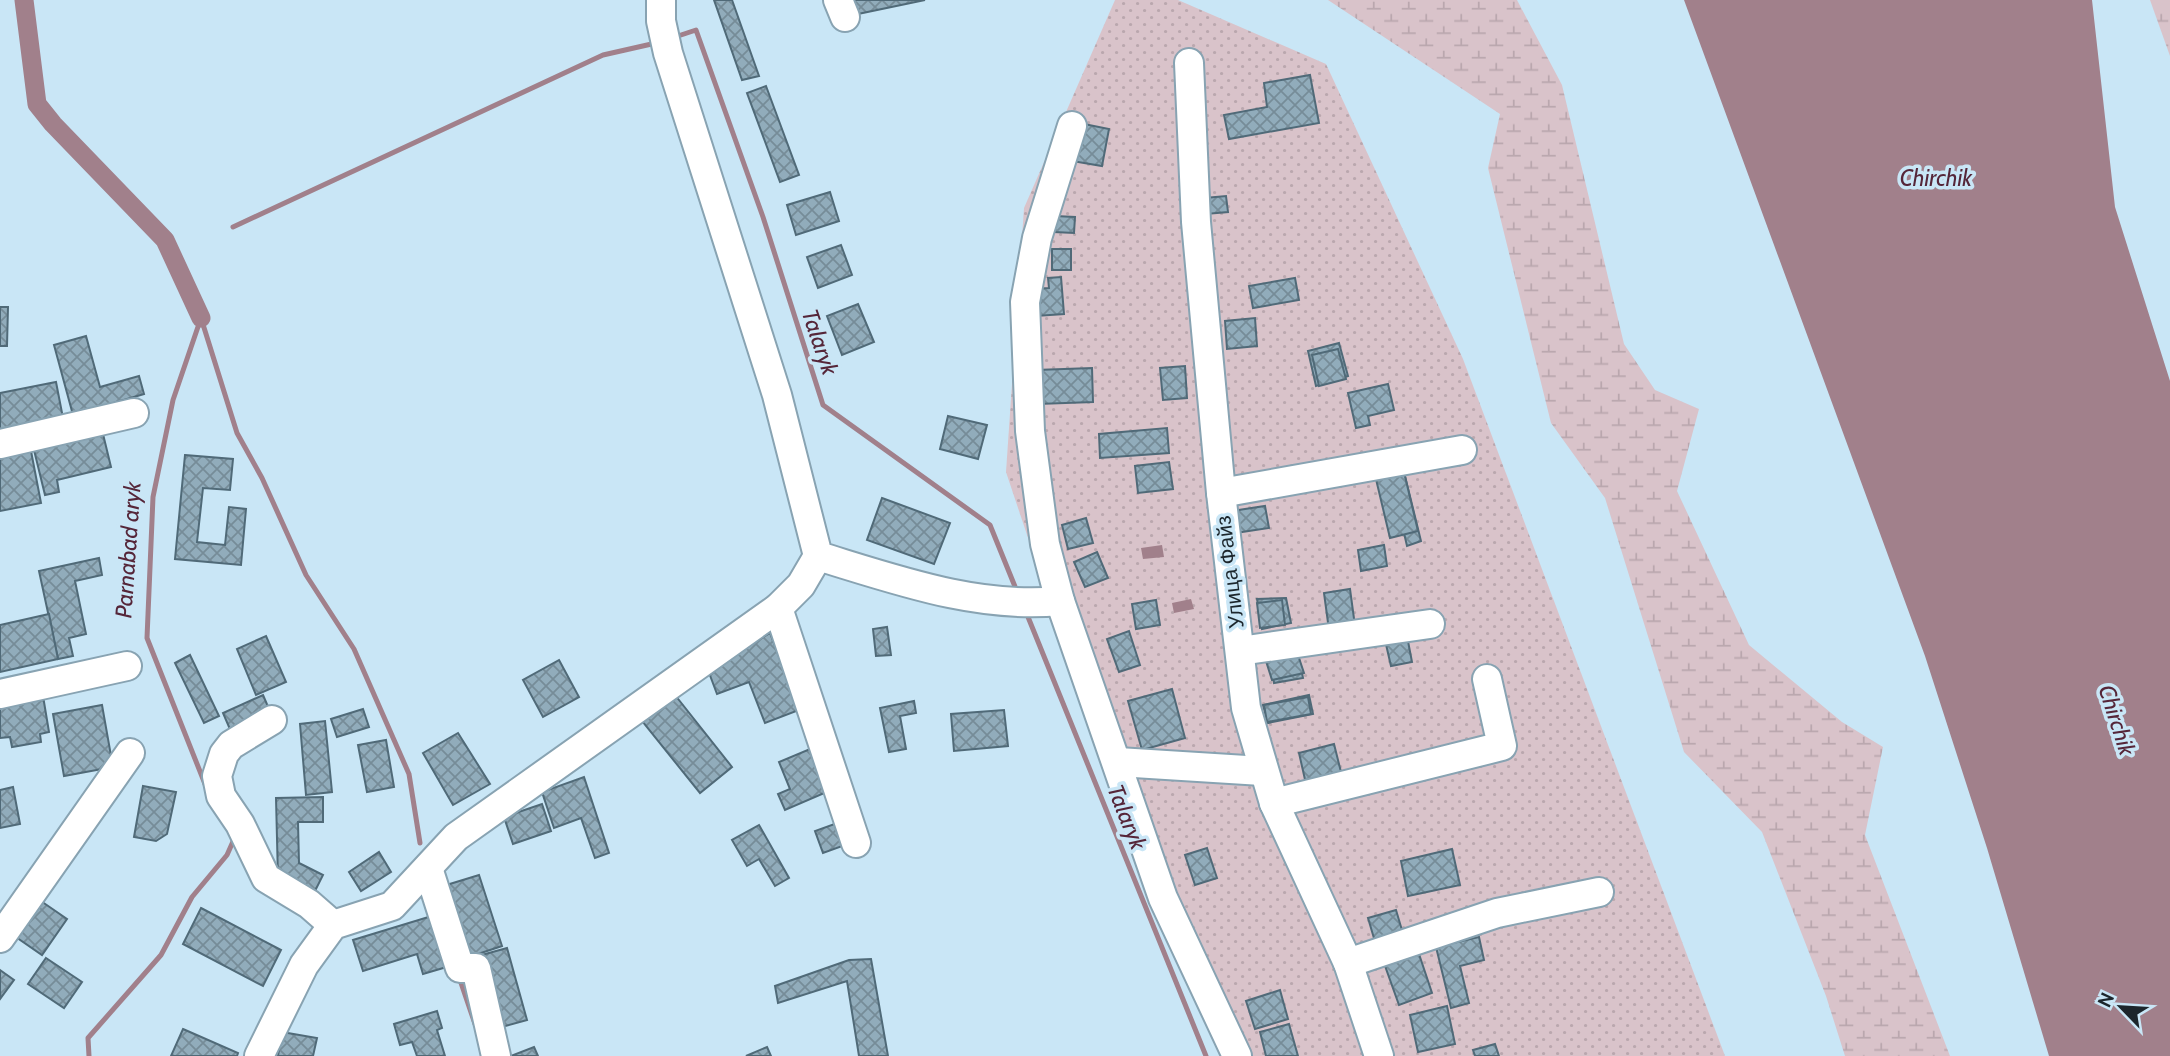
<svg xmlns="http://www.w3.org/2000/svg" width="2170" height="1056" viewBox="0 0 2170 1056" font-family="Cabin,sans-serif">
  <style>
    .green { fill: url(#green-dots) }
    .wetland { fill: url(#wetland-marsh) }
    .water { fill: #a1808b }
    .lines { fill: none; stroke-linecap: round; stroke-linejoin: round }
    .stream { stroke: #a1808b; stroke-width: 5 }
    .canal { stroke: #a1808b; stroke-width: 19 }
    .building { fill: url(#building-cross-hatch); stroke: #506a78; stroke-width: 2 }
    .minor-casing { stroke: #88a3b2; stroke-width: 32 }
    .minor { stroke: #fff; stroke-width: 28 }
    .labels { text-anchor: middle; stroke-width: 7; stroke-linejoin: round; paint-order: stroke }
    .street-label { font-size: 21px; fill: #1c262c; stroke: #c9e6f6 }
    .water-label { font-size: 23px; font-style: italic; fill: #552639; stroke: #c9e6f6 }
  </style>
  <defs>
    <pattern id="green-dots" width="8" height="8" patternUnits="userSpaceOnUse" patternTransform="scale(1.75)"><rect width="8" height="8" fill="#d9c3ca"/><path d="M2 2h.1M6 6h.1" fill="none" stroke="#baa7ae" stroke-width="1.8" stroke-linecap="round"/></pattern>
    <pattern id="wetland-marsh" width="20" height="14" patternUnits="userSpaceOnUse" patternTransform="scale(1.75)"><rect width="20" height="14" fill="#d9c3ca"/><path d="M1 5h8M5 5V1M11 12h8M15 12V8" fill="none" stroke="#baa7ae"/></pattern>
    <pattern id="building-cross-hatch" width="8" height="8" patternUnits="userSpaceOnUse" patternTransform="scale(1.75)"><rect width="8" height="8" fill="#91acbb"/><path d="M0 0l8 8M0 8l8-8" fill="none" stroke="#768c98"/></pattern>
  </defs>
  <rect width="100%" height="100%" fill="#c9e6f6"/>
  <path class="green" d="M 1115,0 L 1178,0 L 1326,64 L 1463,359 L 1725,1056 L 1222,1056 L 1107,774 L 1006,472 L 1024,208 Z"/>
  <g class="wetland">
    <path d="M 1328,0 L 1517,0 L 1562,85 L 1624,344 L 1655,390 L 1699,409 L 1677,491 L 1749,645 L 1842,722 L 1883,747 L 1865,835 L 1950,1056 L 1845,1056 L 1826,996 L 1762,832 L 1684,752 L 1605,498 L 1551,423 L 1488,168 L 1500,114 Z"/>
    <path d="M 2150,0 L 2170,0 L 2170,56 Z"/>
  </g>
  <g class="water">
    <path d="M 1684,0 L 2092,0 L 2115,207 L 2170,381 L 2170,1056 L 2049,1056 L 1987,848 L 1925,656 Z"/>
    <path d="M 1162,545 L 1164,557 L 1143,559 L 1141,548 Z"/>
    <path d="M 1191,599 L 1194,609 L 1174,613 L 1172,603 Z"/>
  </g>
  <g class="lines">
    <g class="stream">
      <path d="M 672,38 L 696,30 L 763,217 L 823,405 L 990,525 L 1018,594"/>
      <path d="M 233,227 L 603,55 L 656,43"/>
      <path d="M 201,318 L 173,400 L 153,497 L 147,638 L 205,784"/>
      <path d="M 201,318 L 237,433 L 262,478 L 306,575 L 354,649 L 409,774 L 420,843"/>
      <path d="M 1026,612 L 1206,1056"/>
      <path d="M 459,977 L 475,1024"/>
      <path d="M 89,1056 L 88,1038 L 161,955 L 192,897 L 227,855 L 235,837"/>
    </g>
    <path class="canal" d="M 24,0 L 37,104 L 53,124 L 165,240 L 201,318"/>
  </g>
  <g class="building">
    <path d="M 714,0 L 732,0 L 759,76 L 742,80 Z"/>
    <path d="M 850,0 L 925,0 L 853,15 Z"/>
    <path d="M 1310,75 L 1319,123 L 1229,139 L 1224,115 L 1267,107 L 1264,83 Z"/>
    <path d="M 766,86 L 799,175 L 780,182 L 747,93 Z"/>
    <path d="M 1079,123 L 1109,129 L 1102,166 L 1072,161 Z"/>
    <path d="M 830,192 L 839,221 L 796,235 L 787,205 Z"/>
    <path d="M 1226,196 L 1228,212 L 1206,214 L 1205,198 Z"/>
    <path d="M 1055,216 L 1075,217 L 1074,233 L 1054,232 Z"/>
    <path d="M 841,245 L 852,275 L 818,288 L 807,257 Z"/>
    <rect x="1052" y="249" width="19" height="21"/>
    <path d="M 1061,277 L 1064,314 L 1036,316 L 1034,289 L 1049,288 L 1048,278 Z"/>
    <path d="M 1295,278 L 1299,300 L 1253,308 L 1249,286 Z"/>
    <path d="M 858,304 L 874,342 L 842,355 L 827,316 Z"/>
    <path d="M 0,307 L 8,307 L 7,346 L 0,346 Z"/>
    <path d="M 1255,318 L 1257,346 L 1227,349 L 1225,321 Z"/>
    <path d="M 86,336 L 100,387 L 139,376 L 144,394 L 73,415 L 54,345 Z"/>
    <path d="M 1339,343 L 1348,376 L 1316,386 L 1308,351 Z"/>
    <path d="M 1338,349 L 1346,379 L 1319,386 L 1312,355 Z"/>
    <path d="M 1185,366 L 1187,398 L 1163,400 L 1160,368 Z"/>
    <path d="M 1092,368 L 1093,402 L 1038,404 L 1036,370 Z"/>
    <path d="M 56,382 L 63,418 L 0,430 L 0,393 Z"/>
    <path d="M 1388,384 L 1394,410 L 1368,416 L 1370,425 L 1356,428 L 1348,393 Z"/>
    <path d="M 948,416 L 987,425 L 978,459 L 940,449 Z"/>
    <path d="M 1167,428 L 1169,453 L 1100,458 L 1099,434 Z"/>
    <path d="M 103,434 L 111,467 L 57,480 L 59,492 L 45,495 L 34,450 Z"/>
    <path d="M 31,451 L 41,503 L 0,511 L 0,457 Z"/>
    <path d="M 185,455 L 233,459 L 230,490 L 203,488 L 197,542 L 225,545 L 229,507 L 246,509 L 241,565 L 175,559 Z"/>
    <path d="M 1169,462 L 1173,489 L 1138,493 L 1135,466 Z"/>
    <path d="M 1403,468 L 1421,541 L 1407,546 L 1390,473 Z"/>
    <path d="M 1403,468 L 1418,531 L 1390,538 L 1375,475 Z"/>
    <path d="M 882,498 L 950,523 L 934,564 L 867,540 Z"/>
    <path d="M 1265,506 L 1269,528 L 1235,533 L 1232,511 Z"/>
    <path d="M 1086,518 L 1093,543 L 1068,549 L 1062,525 Z"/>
    <path d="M 1384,545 L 1387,566 L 1361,571 L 1358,550 Z"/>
    <path d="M 1097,552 L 1108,578 L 1085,587 L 1074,562 Z"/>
    <path d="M 99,558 L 102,575 L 75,581 L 86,634 L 69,638 L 73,656 L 58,659 L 39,571 Z"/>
    <path d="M 1350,589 L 1355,626 L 1329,630 L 1324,593 Z"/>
    <path d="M 1286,598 L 1291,623 L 1262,629 L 1257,599 Z"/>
    <path d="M 1156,600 L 1160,625 L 1136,629 L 1132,604 Z"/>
    <path d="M 1282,600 L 1285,625 L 1260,628 L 1257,603 Z"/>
    <path d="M 49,614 L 58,659 L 0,672 L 0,625 Z"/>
    <path d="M 887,627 L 891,655 L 876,656 L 873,629 Z"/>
    <path d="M 1129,631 L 1140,665 L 1119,672 L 1107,639 Z"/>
    <path d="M 770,633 L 799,710 L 765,723 L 749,682 L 717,694 L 708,670 Z"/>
    <path d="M 266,636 L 286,682 L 256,695 L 237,649 Z"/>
    <path d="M 1407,636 L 1412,662 L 1391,666 L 1385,640 Z"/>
    <path d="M 1298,654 L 1303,678 L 1274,683 L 1270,660 Z"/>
    <path d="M 190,655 L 219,716 L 204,723 L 175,663 Z"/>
    <path d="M 1298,655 L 1304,673 L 1272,680 L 1266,661 Z"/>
    <path d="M 559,660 L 579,697 L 543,717 L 523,680 Z"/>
    <path d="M 1172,689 L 1185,738 L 1142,750 L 1128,701 Z"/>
    <path d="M 263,695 L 272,716 L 232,734 L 223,713 Z"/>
    <path d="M 675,695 L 732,767 L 700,793 L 642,721 Z"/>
    <path d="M 1309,695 L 1313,714 L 1268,723 L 1263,705 Z"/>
    <path d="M 43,696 L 49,732 L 40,734 L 41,742 L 12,747 L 10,737 L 0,738 L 0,703 Z"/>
    <path d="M 1308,697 L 1311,714 L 1267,722 L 1264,705 Z"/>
    <path d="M 914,701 L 916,713 L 900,716 L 906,749 L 889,752 L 880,708 Z"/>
    <path d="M 102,705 L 113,767 L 64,776 L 53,714 Z"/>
    <path d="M 363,709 L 369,727 L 337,737 L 331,719 Z"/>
    <path d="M 1004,710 L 1008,746 L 954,751 L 951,714 Z"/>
    <path d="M 325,721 L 332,792 L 306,795 L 300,724 Z"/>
    <path d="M 458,733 L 490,784 L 453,805 L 423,753 Z"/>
    <path d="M 386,740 L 394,787 L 367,792 L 358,745 Z"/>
    <path d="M 1334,744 L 1342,776 L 1306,784 L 1299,753 Z"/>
    <path d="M 810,749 L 829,791 L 785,810 L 778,794 L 790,789 L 779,762 Z"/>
    <path d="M 584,777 L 609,853 L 595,858 L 581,818 L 554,828 L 542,792 Z"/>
    <path d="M 143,786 L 176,792 L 167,834 L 156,841 L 134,837 Z"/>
    <path d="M 13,787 L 20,824 L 0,828 L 0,790 Z"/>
    <path d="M 323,797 L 323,822 L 298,822 L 299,863 L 323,875 L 312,897 L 278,879 L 276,798 Z"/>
    <path d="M 542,804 L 551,831 L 513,844 L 504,817 Z"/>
    <path d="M 840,822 L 848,844 L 823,853 L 815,831 Z"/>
    <path d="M 759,825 L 789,878 L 775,886 L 759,859 L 747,866 L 732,840 Z"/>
    <path d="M 1207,848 L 1217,878 L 1195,885 L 1185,855 Z"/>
    <path d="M 1452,849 L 1460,885 L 1408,896 L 1401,861 Z"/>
    <path d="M 379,852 L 391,872 L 361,891 L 349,872 Z"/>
    <path d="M 479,875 L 502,946 L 463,959 L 440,887 Z"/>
    <path d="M 38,899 L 67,919 L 42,955 L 13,935 Z"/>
    <path d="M 201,908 L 281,950 L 263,986 L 183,944 Z"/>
    <path d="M 1396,910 L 1404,937 L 1376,945 L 1368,918 Z"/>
    <path d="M 435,915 L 450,966 L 423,974 L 417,954 L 363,971 L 353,940 Z"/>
    <path d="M 1479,937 L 1484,960 L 1460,966 L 1469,1003 L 1451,1008 L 1436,947 Z"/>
    <path d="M 507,948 L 527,1020 L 498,1028 L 478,956 Z"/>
    <path d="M 1418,951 L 1432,993 L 1399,1005 L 1384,963 Z"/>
    <path d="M 46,958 L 82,982 L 64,1008 L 28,984 Z"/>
    <path d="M 871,959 L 888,1056 L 859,1056 L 847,981 L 778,1003 L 775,986 L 849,960 Z"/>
    <path d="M 0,970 L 14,980 L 0,999 Z"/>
    <path d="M 1280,990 L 1288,1019 L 1255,1029 L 1246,1001 Z"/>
    <path d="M 1447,1006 L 1455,1044 L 1418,1052 L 1410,1015 Z"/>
    <path d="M 437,1011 L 442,1028 L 437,1030 L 445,1056 L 417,1056 L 412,1042 L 400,1045 L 394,1024 Z"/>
    <path d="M 1289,1024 L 1298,1056 L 1266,1056 L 1260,1032 Z"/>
    <path d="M 183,1029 L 238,1053 L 237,1056 L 171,1056 Z"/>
    <path d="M 282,1032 L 317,1038 L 313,1056 L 278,1056 Z"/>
    <path d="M 1495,1044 L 1499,1056 L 1475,1056 L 1473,1050 Z"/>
    <path d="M 534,1047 L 538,1056 L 511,1056 Z"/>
    <path d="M 767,1047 L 771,1056 L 746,1056 Z"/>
  </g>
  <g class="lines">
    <g class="minor-casing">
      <g id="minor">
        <path d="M 661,0 L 661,21 L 668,53 L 777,395 L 818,556 C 897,580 977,609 1060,601"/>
        <path d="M 838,0 L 845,17"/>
        <path d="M 1189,63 L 1196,222 L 1221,493 L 1246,708 L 1274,803 L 1348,963 L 1379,1056"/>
        <path d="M 1072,126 L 1037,238 L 1025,302 L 1030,431 L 1045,544 L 1060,601 L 1163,898 L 1237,1056"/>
        <path d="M 0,444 L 134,413"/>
        <path d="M 1221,493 L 1462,450"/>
        <path d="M 778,608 L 856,843"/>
        <path d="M 1240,651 L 1430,624"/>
        <path d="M 0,694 L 127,666"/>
        <path d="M 272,720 L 231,745 L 224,754 L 217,776 L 221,796 L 240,824 L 266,878 L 309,904 L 333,925"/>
        <path d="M 1118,762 L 1262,771"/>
        <path d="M 1274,803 L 1502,746 L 1487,679"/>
        <path d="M 428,868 L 460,968 L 476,968 L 496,1056"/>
        <path d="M 0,938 L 130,753"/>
        <path d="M 1348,963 L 1497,913 L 1599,892"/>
        <path d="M 259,1056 L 304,965 L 333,925 L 392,906 L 456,837 L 778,608 L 801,585 L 818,556"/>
      </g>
    </g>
    <use href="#minor" class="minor"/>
  </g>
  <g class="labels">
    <g class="street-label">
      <text transform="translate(1230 572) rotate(-97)" y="7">Улица Файз</text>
    </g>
    <g class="water-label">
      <text x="1936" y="186">Chirchik</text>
      <text transform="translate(820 342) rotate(71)" y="8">Talaryk</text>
      <text transform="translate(128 550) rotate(-86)" y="8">Parnabad aryk</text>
      <text transform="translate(2117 720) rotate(72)" y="8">Chirchik</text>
      <text transform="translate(1127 817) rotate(68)" y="8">Talaryk</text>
    </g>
  </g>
  <g transform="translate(2121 1007) rotate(295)" stroke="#c9e6f6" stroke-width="5" paint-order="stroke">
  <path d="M0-5L12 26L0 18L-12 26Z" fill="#1c262c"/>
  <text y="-10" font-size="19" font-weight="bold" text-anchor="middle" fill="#1c262c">N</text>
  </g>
</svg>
